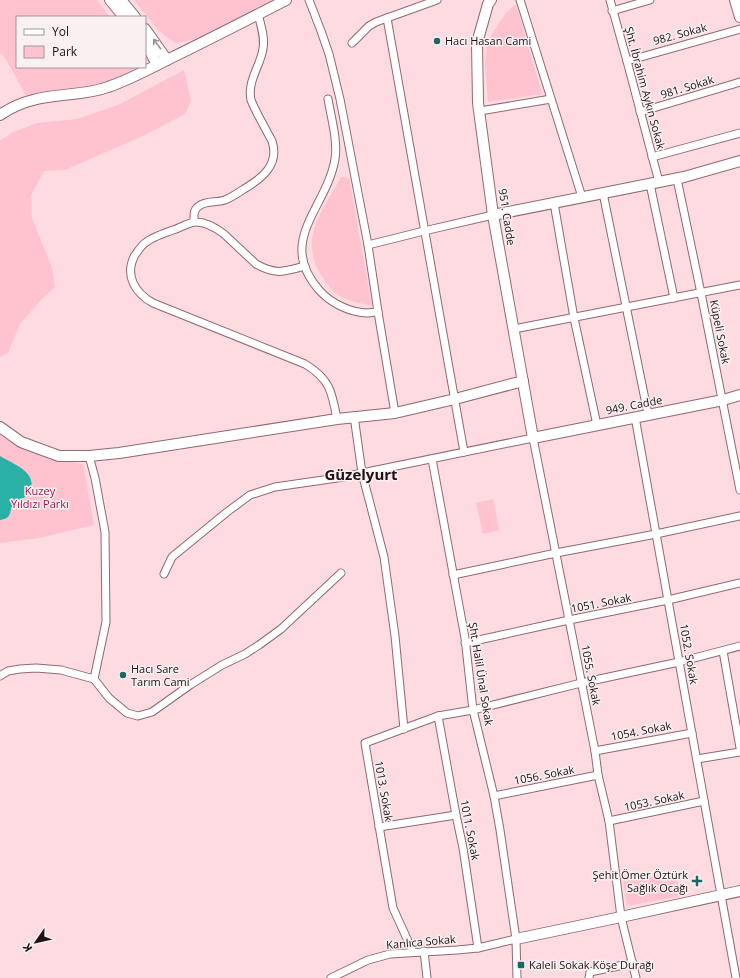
<svg xmlns="http://www.w3.org/2000/svg" width="740" height="978" viewBox="0 0 740 978" font-family="'Open Sans',sans-serif">
  <style>
    .green { fill: #fec3ce }
    .water { fill: #29b1a5 }
    .lines { fill: none; stroke-linecap: round; stroke-linejoin: round }
    .street-casing { stroke: #8f6970; stroke-width: 9 }
    .secondary-casing { stroke: #8f6970; stroke-width: 12 }
    .street { stroke: #fff; stroke-width: 7 }
    .secondary { stroke: #fff; stroke-width: 10 }
    .oneway { stroke: #9a9495 }
    .poi-dot { fill: #1c6760; stroke: #f9f0f1; stroke-width: 1.5 }
    .labels { text-anchor: middle; stroke-width: 3; stroke-linejoin: round; paint-order: stroke }
    .street-label { font-size: 11px; fill: #1f1114; stroke: #f9f0f1 }
    .poi-label { font-size: 11px; fill: #1f1114; stroke: #f9f0f1; text-anchor: start }
    .park-label { font-size: 11px; fill: #9d1649; stroke: #f9f0f1 }
    .district-label { font-size: 15px; font-weight: bold; fill: #1f1114; stroke: #f9f0f1 }
  </style>
  <rect width="100%" height="100%" fill="#fedbe1"/>
  <g class="green">
    <path d="M 0,0 L 97,0 L 110,17 L 17,17 L 17,67 L 143,67 L 110,87 L 28,99 L 4,56 L 0,54 Z"/>
    <path d="M 134,0 L 274,0 L 193,40 L 175,43 L 159,31 Z"/>
    <path d="M 516,4 L 542,94 L 488,102 L 485,63 L 487,43 L 498,24 L 506,13 Z"/>
    <path d="M 184,70 L 191,101 L 185,114 L 145,135 L 65,170 L 44,171 L 31,195 L 32,218 L 52,268 L 55,287 L 41,300 L 20,324 L 8,353 L 0,357 L 0,141 L 11,133 L 37,123 L 77,119 L 118,105 Z"/>
    <path d="M 341,177 L 349,178 L 372,306 C 360,303 346,301 335,293 C 331,290 328,285 325,281 C 311,262 308,243 317,220 C 324,205 333,192 341,177 Z"/>
    <path d="M 0,433 L 48,459 L 83,464 L 94,525 L 39,538 L 0,543 Z"/>
    <path d="M 493,499 L 499,530 L 483,534 L 476,503 Z"/>
    <path d="M 676,872 L 680,896 L 627,906 L 623,882 Z"/>
  </g>
  <path class="water" d="M 0,456 C 13,464 43,474 27,495 C 24,499 18,499 14,503 C 8,510 14,518 0,520 Z"/>
  <g class="lines">
    <g class="street-casing">
      <g id="street">
        <path d="M 309,0 L 321,31 L 329,54 L 340,99 L 368,245 L 378,312 L 395,413"/>
        <path d="M 520,0 L 582,197"/>
        <path d="M 610,0 L 627,61 L 659,182"/>
        <path d="M 612,11 L 650,0"/>
        <path d="M 387,18 L 464,452"/>
        <path d="M 352,43 L 369,26 L 376,22 L 387,18 L 437,0"/>
        <path d="M 627,61 L 740,29"/>
        <path d="M 328,99 C 331,117 338,141 335,159 C 327,208 275,241 320,291 C 331,303 349,312 366,313 C 370,313 374,312 378,312"/>
        <path d="M 480,111 L 551,99"/>
        <path d="M 640,112 L 740,82"/>
        <path d="M 652,157 L 740,133"/>
        <path d="M 677,179 L 701,293 L 740,490"/>
        <path d="M 650,184 L 674,298"/>
        <path d="M 603,193 L 648,414"/>
        <path d="M 554,203 L 574,318 L 597,425"/>
        <path d="M 194,222 C 194,215 193,210 199,206 C 206,200 216,203 225,200 C 232,197 238,193 244,189 C 261,179 280,165 272,141 C 270,137 267,132 265,128 C 260,119 255,110 251,100 C 247,81 260,67 263,49 C 265,37 261,26 258,14"/>
        <path d="M 368,245 L 424,231 L 493,215"/>
        <path d="M 305,266 C 284,272 275,275 256,264 L 224,234 C 216,228 206,222 196,222 C 190,222 181,227 176,229 C 167,232 151,238 145,243 C 141,246 138,251 135,255 C 124,275 135,293 153,303 L 305,364 C 330,379 332,392 337,419"/>
        <path d="M 514,329 L 740,285"/>
        <path d="M 354,416 L 362,473 L 384,557 L 395,636 L 404,729"/>
        <path d="M 635,417 L 736,978"/>
        <path d="M 89,456 L 95,478 L 105,532 L 106,622 L 94,679"/>
        <path d="M 432,459 L 465,638 L 473,710 L 494,796 L 500,830 L 516,939 L 517,978"/>
        <path d="M 164,574 L 172,557 L 227,512 L 250,495 L 275,487 L 344,477 L 362,473 L 533,438 L 595,751 L 598,775 L 609,821 L 621,917 L 636,978"/>
        <path d="M 453,575 L 556,553 L 656,534 L 740,516"/>
        <path d="M 465,643 L 569,620 L 668,600 L 740,583"/>
        <path d="M 723,651 L 740,748"/>
        <path d="M 0,676 L 8,671 L 20,669 L 36,668 L 61,670 L 94,679 L 109,698 L 127,713 L 138,716 L 152,712 L 190,685 L 222,665 L 245,654 L 259,645 L 281,629 L 341,573"/>
        <path d="M 438,716 L 456,815 L 463,848 L 478,948"/>
        <path d="M 595,751 L 692,733"/>
        <path d="M 697,759 L 740,752"/>
        <path d="M 494,796 L 598,775"/>
        <path d="M 609,821 L 704,801"/>
        <path d="M 379,827 L 456,815"/>
        <path d="M 424,951 L 427,978"/>
        <path d="M 413,952 L 393,908 L 386,867 L 365,743 L 438,716 L 473,710 L 581,683 L 679,662 L 740,646"/>
        <path d="M 331,978 L 368,960 L 390,954 L 457,950 L 478,948 L 516,939"/>
        <path d="M 589,978 L 590,972 L 633,963"/>
      </g>
    </g>
    <g class="secondary-casing">
      <g id="secondary">
        <path d="M 110,0 L 124,17"/>
        <path d="M 121,0 L 135,17"/>
        <path d="M 491,0 L 488,4 L 477,43 L 478,103 L 493,215 L 533,438 L 723,400 L 740,395"/>
        <path d="M 735,0 L 740,17"/>
        <path d="M 145,29 L 167,60"/>
        <path d="M 145,44 L 150,51 L 157,65"/>
        <path d="M 0,115 C 10,108 21,103 33,100 C 58,93 84,96 108,87 C 129,80 149,69 169,59 C 208,40 247,20 286,0"/>
        <path d="M 493,215 L 684,177 L 740,161"/>
        <path d="M 0,427 L 21,442 L 59,456 L 89,456 L 119,453 L 337,419 L 395,413 L 455,399 L 523,381"/>
        <path d="M 516,939 L 621,917 L 740,891"/>
      </g>
    </g>
    <use href="#street" class="street"/>
    <use href="#secondary" class="secondary"/>
  </g>
  <defs><path id="oneway-shaft" d="M-6 0H5M1.5-3L5.5 0L1.5 3" fill="none" stroke-width="1.6" stroke-linecap="round" stroke-linejoin="round"/></defs>
  <use class="oneway" href="#oneway-shaft" transform="translate(157 44) rotate(-127)"/>
  <g class="poi-dot">
    <circle cx="437" cy="41" r="4"/>
    <circle cx="123" cy="675" r="4"/>
    <path d="M695 875h4v4h4v4h-4v4h-4v-4h-4v-4h4z"/>
    <rect x="517" y="961" width="8" height="8" rx="2"/>
  </g>
  <g class="labels">
    <g class="street-label">
      <text transform="translate(680 34) rotate(-15)" y="4">982. Sokak</text>
      <text transform="translate(687 87) rotate(-17)" y="4">981. Sokak</text>
      <text transform="translate(645 88) rotate(75)" y="4">Şht. İbrahim Aykın Sokak</text>
      <text transform="translate(507 217) rotate(81)" y="4">951. Cadde</text>
      <text transform="translate(720 332) rotate(79)" y="4">Küpeli Sokak</text>
      <text transform="translate(634 405) rotate(-11)" y="4">949. Cadde</text>
      <text transform="translate(601 603) rotate(-11)" y="4">1051. Sokak</text>
      <text transform="translate(689 654) rotate(80)" y="4">1052. Sokak</text>
      <text transform="translate(481 674) rotate(81)" y="4">Şht. Halil Ünal Sokak</text>
      <text transform="translate(591 675) rotate(79)" y="4">1055. Sokak</text>
      <text transform="translate(641 731) rotate(-11)" y="4">1054. Sokak</text>
      <text transform="translate(544 775) rotate(-11)" y="4">1056. Sokak</text>
      <text transform="translate(384 791) rotate(80)" y="4">1013. Sokak</text>
      <text transform="translate(654 801) rotate(-12)" y="4">1053. Sokak</text>
      <text transform="translate(470 830) rotate(79)" y="4">1011. Sokak</text>
      <text transform="translate(421 942) rotate(-5)" y="4">Kanlıca Sokak</text>
    </g>
    <g class="poi-label">
      <text x="445" y="45">Hacı Hasan Cami</text>
      <text x="131" y="673">Hacı Sare<tspan x="131" dy="13">Tarım Cami</tspan></text>
      <text x="688" y="879" text-anchor="end">Şehit Ömer Öztürk<tspan x="688" dy="13">Sağlık Ocağı</tspan></text>
      <text x="529" y="969">Kaleli Sokak Köşe Durağı</text>
    </g>
    <g class="park-label">
      <text x="40" y="495">Kuzey<tspan x="40" dy="13">Yıldızı Parkı</tspan></text>
    </g>
    <g class="district-label">
      <text x="361" y="480">Güzelyurt</text>
    </g>
  </g>
  <rect x="16" y="16" width="130" height="52" fill="#f9f0f1" stroke="#a29799"/>
  <rect x="24" y="29" width="20" height="6" fill="#ffffff" stroke="#a29799"/>
  <text x="52" y="36" font-size="12" fill="#1f1114">Yol</text>
  <rect x="24" y="46" width="20" height="12" fill="#fec3ce" stroke="#a29799"/>
  <text x="52" y="56" font-size="12" fill="#1f1114">Park</text>
  <g transform="translate(36 942) rotate(236)" stroke="#f9f0f1" stroke-width="3" paint-order="stroke">
  <path d="M0-3L7 15L0 10L-7 15Z" fill="#1f1114"/>
  <text y="-6" font-size="11" font-weight="bold" text-anchor="middle" fill="#1f1114">K</text>
  </g>
</svg>
